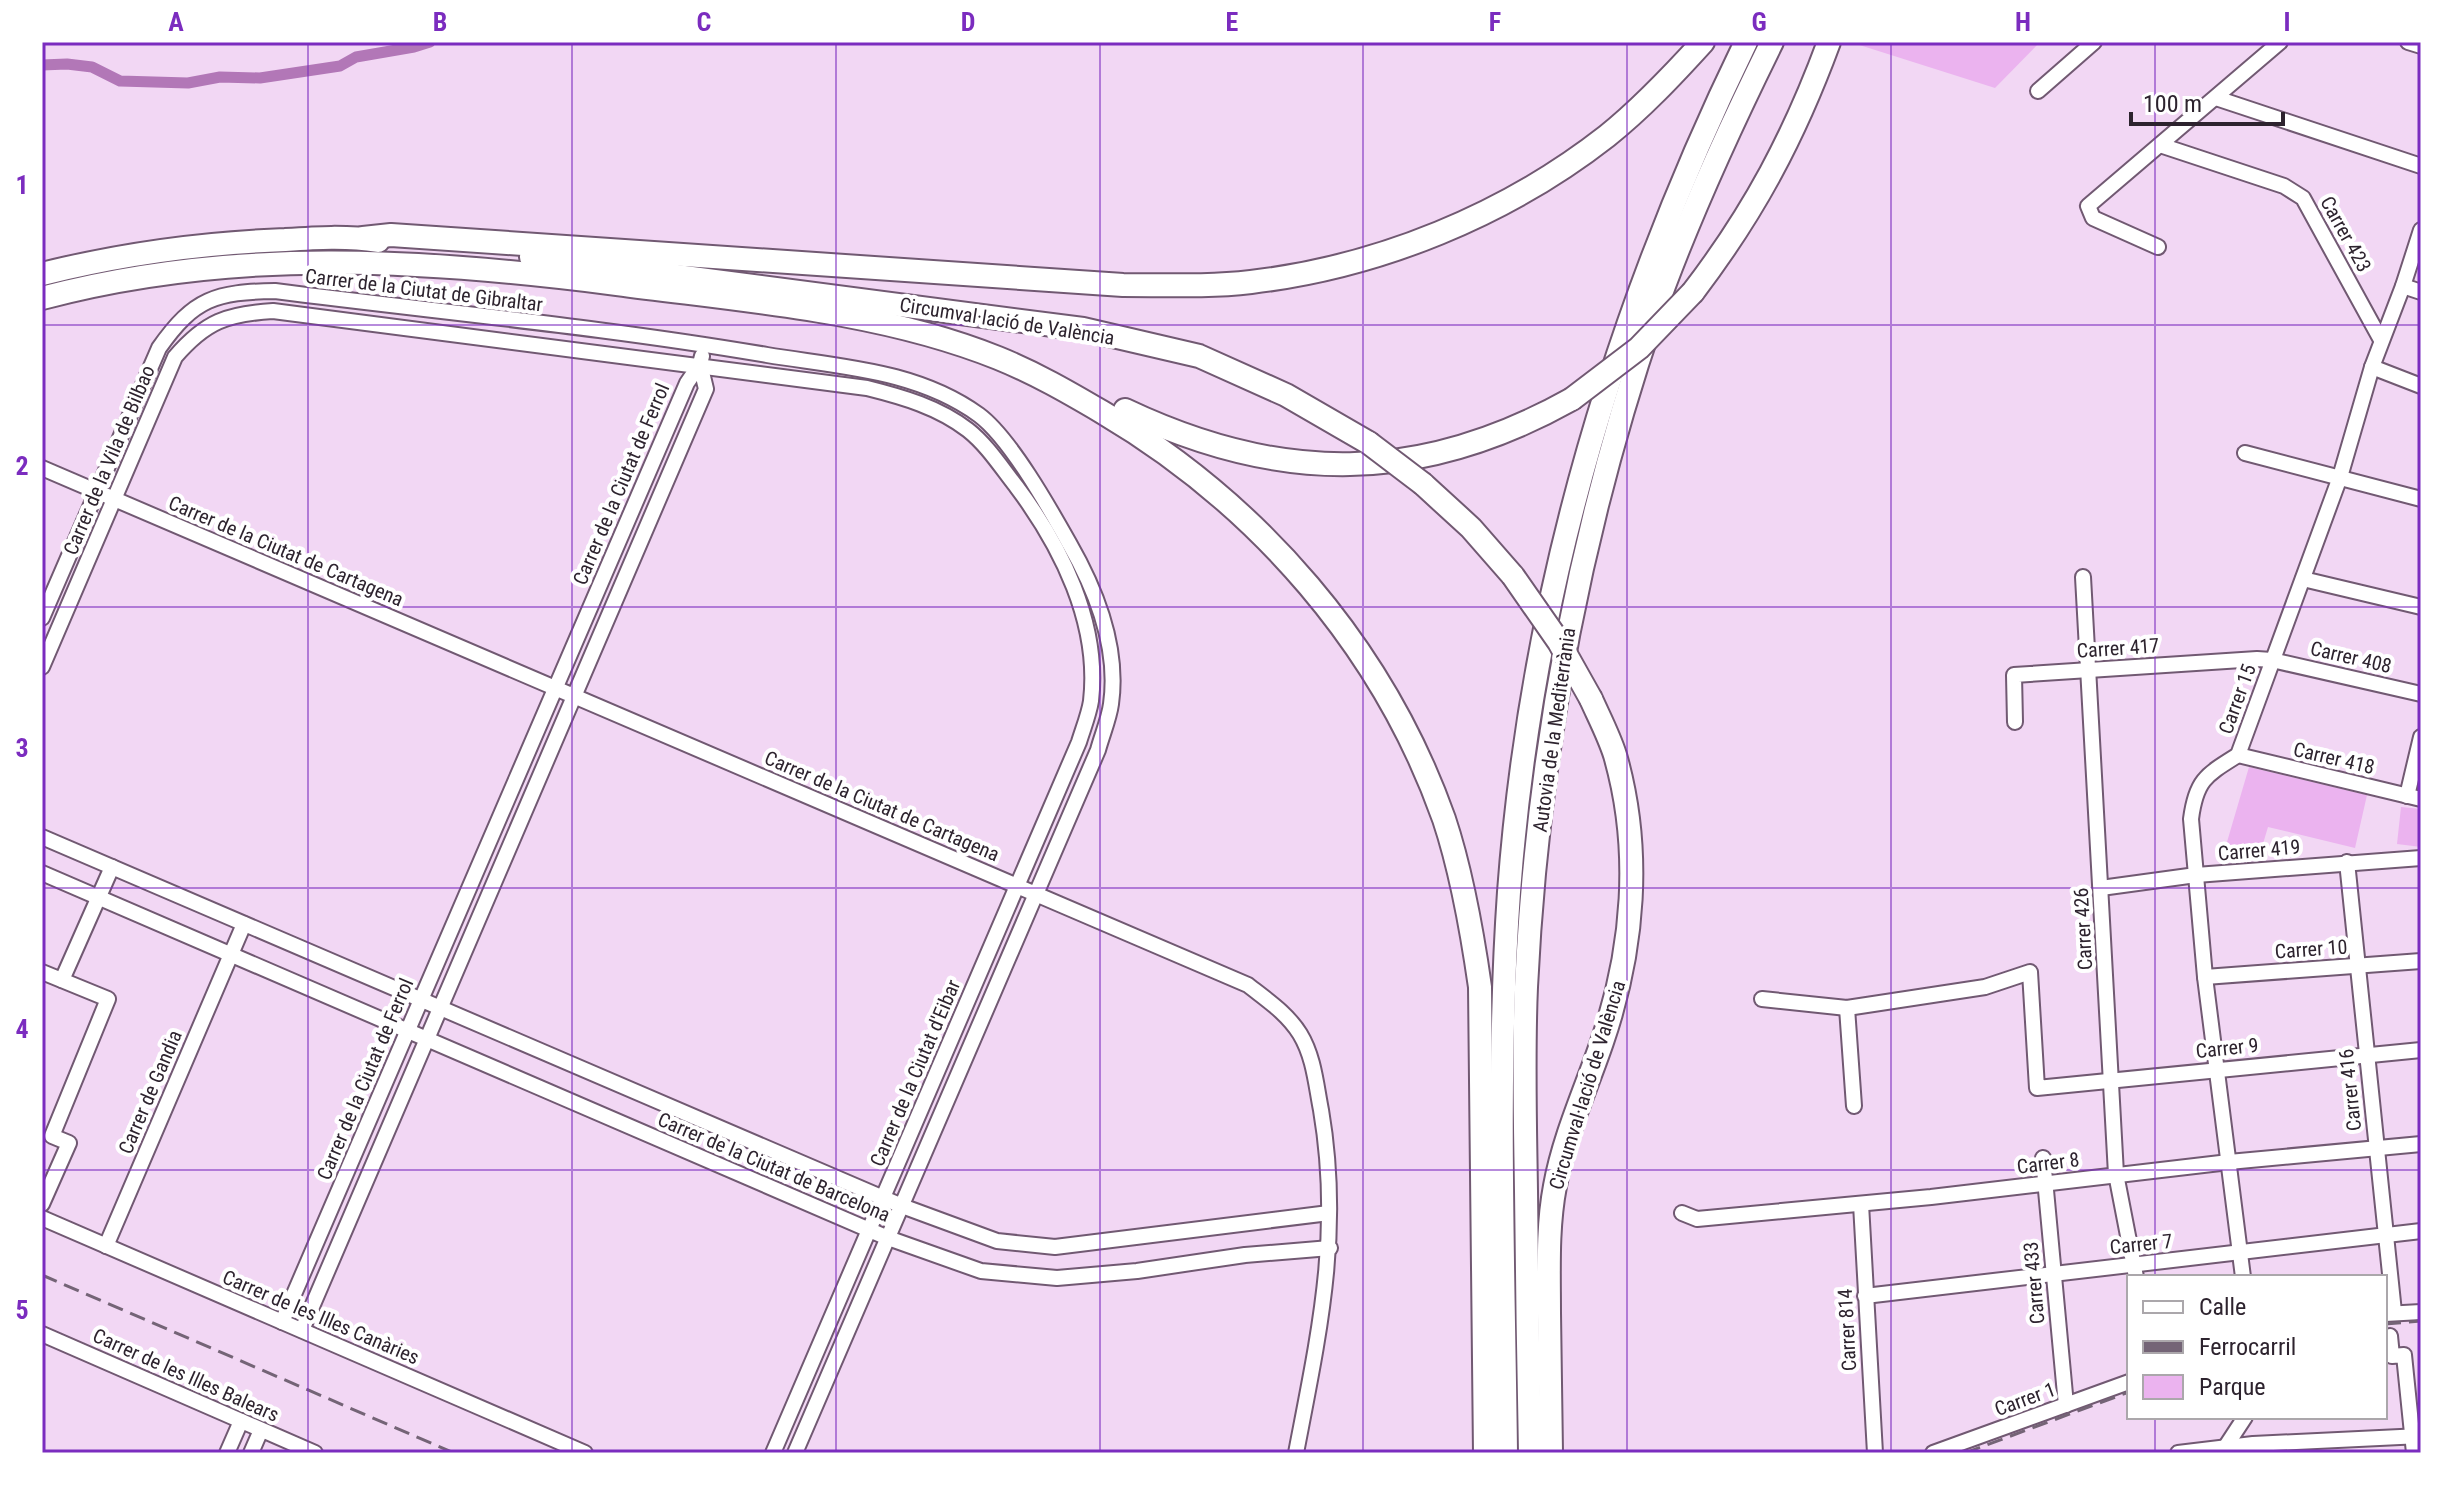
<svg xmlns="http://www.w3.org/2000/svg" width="2463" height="1495" viewBox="0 0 2463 1495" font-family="'Roboto Condensed',sans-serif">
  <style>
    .green { fill: #ebb3ef }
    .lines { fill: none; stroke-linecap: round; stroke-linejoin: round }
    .canal { stroke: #b277b7; stroke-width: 11 }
    .minor-casing { stroke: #715972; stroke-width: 18 }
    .highway-casing { stroke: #715972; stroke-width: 26 }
    .minor { stroke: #fff; stroke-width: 14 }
    .highway { stroke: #fff; stroke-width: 22 }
    .rail { stroke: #746476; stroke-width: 3; stroke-dasharray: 16 8; stroke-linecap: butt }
    .highway-bridge-casing { stroke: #715972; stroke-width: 26; stroke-linecap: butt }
    .highway-bridge { stroke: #fff; stroke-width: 22 }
    .grid { fill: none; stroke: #7b2cbf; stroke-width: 2; stroke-opacity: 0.55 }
    .labels { text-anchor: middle; stroke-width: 8; stroke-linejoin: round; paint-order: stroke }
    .street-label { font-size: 20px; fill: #2d232e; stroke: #fff }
    .neatline { fill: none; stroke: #7b2cbf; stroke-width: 3 }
    .grid-label { font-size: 26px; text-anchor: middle; font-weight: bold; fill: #7b2cbf }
  </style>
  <rect width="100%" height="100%" fill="#f2d7f4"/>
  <g class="green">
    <path d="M 1850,42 L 2040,42 L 1995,88 Z"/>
    <path d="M 2249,767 L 2367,795 L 2355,848 L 2268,827 L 2259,857 L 2222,859 Z"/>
    <path d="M 2401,807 L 2421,809 L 2421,847 L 2397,844 Z"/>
  </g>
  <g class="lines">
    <path class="canal" d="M 42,65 L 67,64 L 92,67 L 120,81 L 188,83 L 220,77 L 260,78 L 340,66 L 356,57 L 414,47 L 430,42"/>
    <g class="minor-casing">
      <g id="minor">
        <path d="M 2408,42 L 2421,46"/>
        <path d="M 2038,91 L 2094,42"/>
        <path d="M 2216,98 L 2421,166"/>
        <path d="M 2160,145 L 2284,186 L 2303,198 L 2381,340"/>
        <path d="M 2158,247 L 2093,218 L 2088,206 L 2280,42"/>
        <path d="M 2403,286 L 2421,292"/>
        <path d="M 2372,367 L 2421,386"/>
        <path d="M 2245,453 L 2421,499"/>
        <path d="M 42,468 L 1248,985 C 1267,1000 1287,1013 1300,1034 C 1314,1057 1316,1085 1321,1110 C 1342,1233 1319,1333 1296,1453"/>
        <path d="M 2083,577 L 2116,1174 L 2136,1277"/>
        <path d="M 2303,579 L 2421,607"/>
        <path d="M 42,618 L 159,348 C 194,298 216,292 275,291 C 439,312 604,327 767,355 C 840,367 917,370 979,415 C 1010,438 1050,509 1069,543 C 1096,590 1119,648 1111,704 C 1109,719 1102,735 1098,750 L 795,1453"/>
        <path d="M 42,667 L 175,357 C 206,321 227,314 273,311 L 867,388 C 903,397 938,407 968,430 C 987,445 1001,467 1016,486 C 1061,546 1100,623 1091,701 C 1089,714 1083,729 1079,742 L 773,1453"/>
        <path d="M 2015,722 L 2014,675 L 2257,659 L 2272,660 L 2421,694"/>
        <path d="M 2238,755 L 2421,799"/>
        <path d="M 2407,796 L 2421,737"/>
        <path d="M 42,837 L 902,1206 L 997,1241 L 1055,1247 L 1329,1213"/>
        <path d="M 2347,862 L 2394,1312"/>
        <path d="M 42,873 L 888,1238 L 981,1271 L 1057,1278 L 1137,1271 L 1245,1255 L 1330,1248"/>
        <path d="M 2101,888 L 2196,875 L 2421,858"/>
        <path d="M 42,972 L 108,999 L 52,1136 L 69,1143 L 42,1204"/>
        <path d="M 2205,977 L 2421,961"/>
        <path d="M 62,980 L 112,867"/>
        <path d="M 1762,999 L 1847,1008 L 1985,987 L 2030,972 L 2037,1088 L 2421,1050"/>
        <path d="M 1847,1008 L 1854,1106"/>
        <path d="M 2043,1158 L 2066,1405"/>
        <path d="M 1861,1204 L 1875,1453"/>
        <path d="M 1682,1213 L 1697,1219 L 1931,1197 L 2229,1162 L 2421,1144"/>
        <path d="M 42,1218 L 585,1453"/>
        <path d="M 106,1246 L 244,924"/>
        <path d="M 2243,1277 L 2205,977 L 2191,819 C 2196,780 2206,775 2238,755 L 2340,477 L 2372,367 L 2403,286 L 2421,230"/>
        <path d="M 1865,1296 L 2421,1231"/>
        <path d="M 2385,1314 L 2421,1312"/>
        <path d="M 282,1322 L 687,383 L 700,364"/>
        <path d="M 302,1330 L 706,389 L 700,364 L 702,356"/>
        <path d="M 42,1334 L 315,1453"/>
        <path d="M 2385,1337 L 2390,1336 L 2392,1356 L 2404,1355 L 2414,1453"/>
        <path d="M 2226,1446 L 2245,1417"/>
        <path d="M 227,1453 L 241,1421"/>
        <path d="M 251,1453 L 261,1430"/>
        <path d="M 1933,1453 L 2129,1382"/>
        <path d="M 2178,1453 L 2253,1444 L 2421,1436"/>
      </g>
    </g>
    <g class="highway-casing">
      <g id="highway">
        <path d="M 363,238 L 391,235 L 1123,285 C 1166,285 1208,287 1251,282 C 1379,267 1506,215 1607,136 C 1642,108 1673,75 1703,42"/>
        <path d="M 531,257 L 1083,329 L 1199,356 L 1286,395 L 1369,443"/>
        <path d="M 42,274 C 122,254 203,243 285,240 C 316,238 347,236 378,241"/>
        <path d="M 1693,292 C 1754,212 1794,137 1829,42"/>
        <path d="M 42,298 C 234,247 422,259 617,284 C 744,301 878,310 998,358 C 1035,373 1068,392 1102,412 C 1258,504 1383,647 1444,819 C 1462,873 1472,931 1480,987 L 1485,1453"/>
        <path d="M 1125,410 C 1281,484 1420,484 1572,399"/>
        <path d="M 1423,484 L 1471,528 L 1513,576"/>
        <path d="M 1506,1453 C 1504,1266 1496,1079 1509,892 C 1531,595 1616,309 1746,42"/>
        <path d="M 1530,1453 C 1528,1366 1527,1278 1526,1191 C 1525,1123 1523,1055 1526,987 C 1537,758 1579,533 1653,316 C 1686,222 1728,131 1772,42"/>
        <path d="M 1551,1453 C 1550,1406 1550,1360 1549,1313 C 1549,1270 1547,1228 1555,1186 C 1564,1136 1586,1089 1602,1042 C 1634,949 1642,849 1615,755 C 1609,736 1599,717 1591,699"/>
      </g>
    </g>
    <use href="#minor" class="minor"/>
    <use href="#highway" class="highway"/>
    <g class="rail">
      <path d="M 42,1275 L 454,1453"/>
      <path d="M 2385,1324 L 2421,1321"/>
      <path d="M 1965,1453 L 2129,1392"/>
    </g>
    <g class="highway-bridge-casing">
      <g id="highway-bridge">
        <path d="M 1572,399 L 1639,348 L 1693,292"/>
        <path d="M 1369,443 L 1423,484"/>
        <path d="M 1513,576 L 1559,642 L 1591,699"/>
      </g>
    </g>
    <use href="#highway-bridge" class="highway-bridge"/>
  </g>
  <path class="grid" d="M 308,42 L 308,1453M 572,42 L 572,1453M 836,42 L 836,1453M 1100,42 L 1100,1453M 1363,42 L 1363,1453M 1627,42 L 1627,1453M 1891,42 L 1891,1453M 2155,42 L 2155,1277M 42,325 L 2421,325M 42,607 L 2421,607M 42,888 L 2421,888M 42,1170 L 2421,1170M 2155,1417 L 2155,1453"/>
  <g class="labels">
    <g class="street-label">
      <text transform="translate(2346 234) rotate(61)" y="7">Carrer 423</text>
      <text transform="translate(424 290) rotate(7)" y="7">Carrer de la Ciutat de Gibraltar</text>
      <text transform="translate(1007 321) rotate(9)" y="7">Circumval·lació de València</text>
      <text transform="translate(109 460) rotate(-67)" y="7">Carrer de la Vila de Bilbao</text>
      <text transform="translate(621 484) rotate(-67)" y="7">Carrer de la Ciutat de Ferrol</text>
      <text transform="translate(286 551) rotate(23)" y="7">Carrer de la Ciutat de Cartagena</text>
      <text transform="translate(2118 648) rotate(-4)" y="7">Carrer 417</text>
      <text transform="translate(2351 657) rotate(13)" y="7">Carrer 408</text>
      <text transform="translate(2237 699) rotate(-70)" y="7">Carrer 15</text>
      <text transform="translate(1554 730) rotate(-82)" y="7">Autovia de la Mediterrània</text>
      <text transform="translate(2334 758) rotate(13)" y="7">Carrer 418</text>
      <text transform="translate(882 806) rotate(23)" y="7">Carrer de la Ciutat de Cartagena</text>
      <text transform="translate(2259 850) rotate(-5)" y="7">Carrer 419</text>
      <text transform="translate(2083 929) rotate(-93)" y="7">Carrer 426</text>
      <text transform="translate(2311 949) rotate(-4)" y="7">Carrer 10</text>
      <text transform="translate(2227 1048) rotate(-6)" y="7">Carrer 9</text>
      <text transform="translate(915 1073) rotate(-67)" y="7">Carrer de la Ciutat d'Eibar</text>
      <text transform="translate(365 1079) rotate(-67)" y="7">Carrer de la Ciutat de Ferrol</text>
      <text transform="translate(1587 1085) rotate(-73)" y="7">Circumval·lació de València</text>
      <text transform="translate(2350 1090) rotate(-96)" y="7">Carrer 416</text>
      <text transform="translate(150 1092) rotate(-67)" y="7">Carrer de Gandia</text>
      <text transform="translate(2048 1163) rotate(-7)" y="7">Carrer 8</text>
      <text transform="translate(774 1167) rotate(23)" y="7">Carrer de la Ciutat de Barcelona</text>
      <text transform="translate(2141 1244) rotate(-6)" y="7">Carrer 7</text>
      <text transform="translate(2034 1283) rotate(-95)" y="7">Carrer 433</text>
      <text transform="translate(321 1317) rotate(23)" y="7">Carrer de les Illes Canàries</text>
      <text transform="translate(1847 1330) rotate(-93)" y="7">Carrer 814</text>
      <text transform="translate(186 1375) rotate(24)" y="7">Carrer de les Illes Balears</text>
      <text transform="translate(2025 1399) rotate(-20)" y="7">Carrer 1</text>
    </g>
  </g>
  <rect width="2463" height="1495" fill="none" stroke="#ffffff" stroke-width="88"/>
  <rect x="2127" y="1275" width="260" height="144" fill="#ffffff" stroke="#aba7ab" stroke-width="2"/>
  <rect x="2143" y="1301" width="40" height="12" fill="#ffffff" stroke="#aba7ab" stroke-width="2"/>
  <text x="2199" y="1315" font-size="24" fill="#2d232e">Calle</text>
  <rect x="2143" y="1341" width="40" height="12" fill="#746476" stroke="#aba7ab" stroke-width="2"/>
  <text x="2199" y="1355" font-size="24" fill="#2d232e">Ferrocarril</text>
  <rect x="2143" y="1375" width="40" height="24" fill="#ebb3ef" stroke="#aba7ab" stroke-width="2"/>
  <text x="2199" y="1395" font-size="24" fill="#2d232e">Parque</text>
  <path d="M2131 112v12h152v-12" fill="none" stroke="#2d232e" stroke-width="4"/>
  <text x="2143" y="112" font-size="24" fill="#2d232e" stroke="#ffffff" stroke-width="6" paint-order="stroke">100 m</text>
  <rect x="44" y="44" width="2375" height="1407" class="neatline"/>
  <g class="grid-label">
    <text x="176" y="31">A</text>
    <text x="440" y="31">B</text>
    <text x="704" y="31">C</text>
    <text x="968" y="31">D</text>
    <text x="1232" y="31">E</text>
    <text x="1495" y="31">F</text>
    <text x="1759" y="31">G</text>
    <text x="2023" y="31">H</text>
    <text x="2287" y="31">I</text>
    <text x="22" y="194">1</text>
    <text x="22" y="475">2</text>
    <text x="22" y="757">3</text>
    <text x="22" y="1038">4</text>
    <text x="22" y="1319">5</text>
  </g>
</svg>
